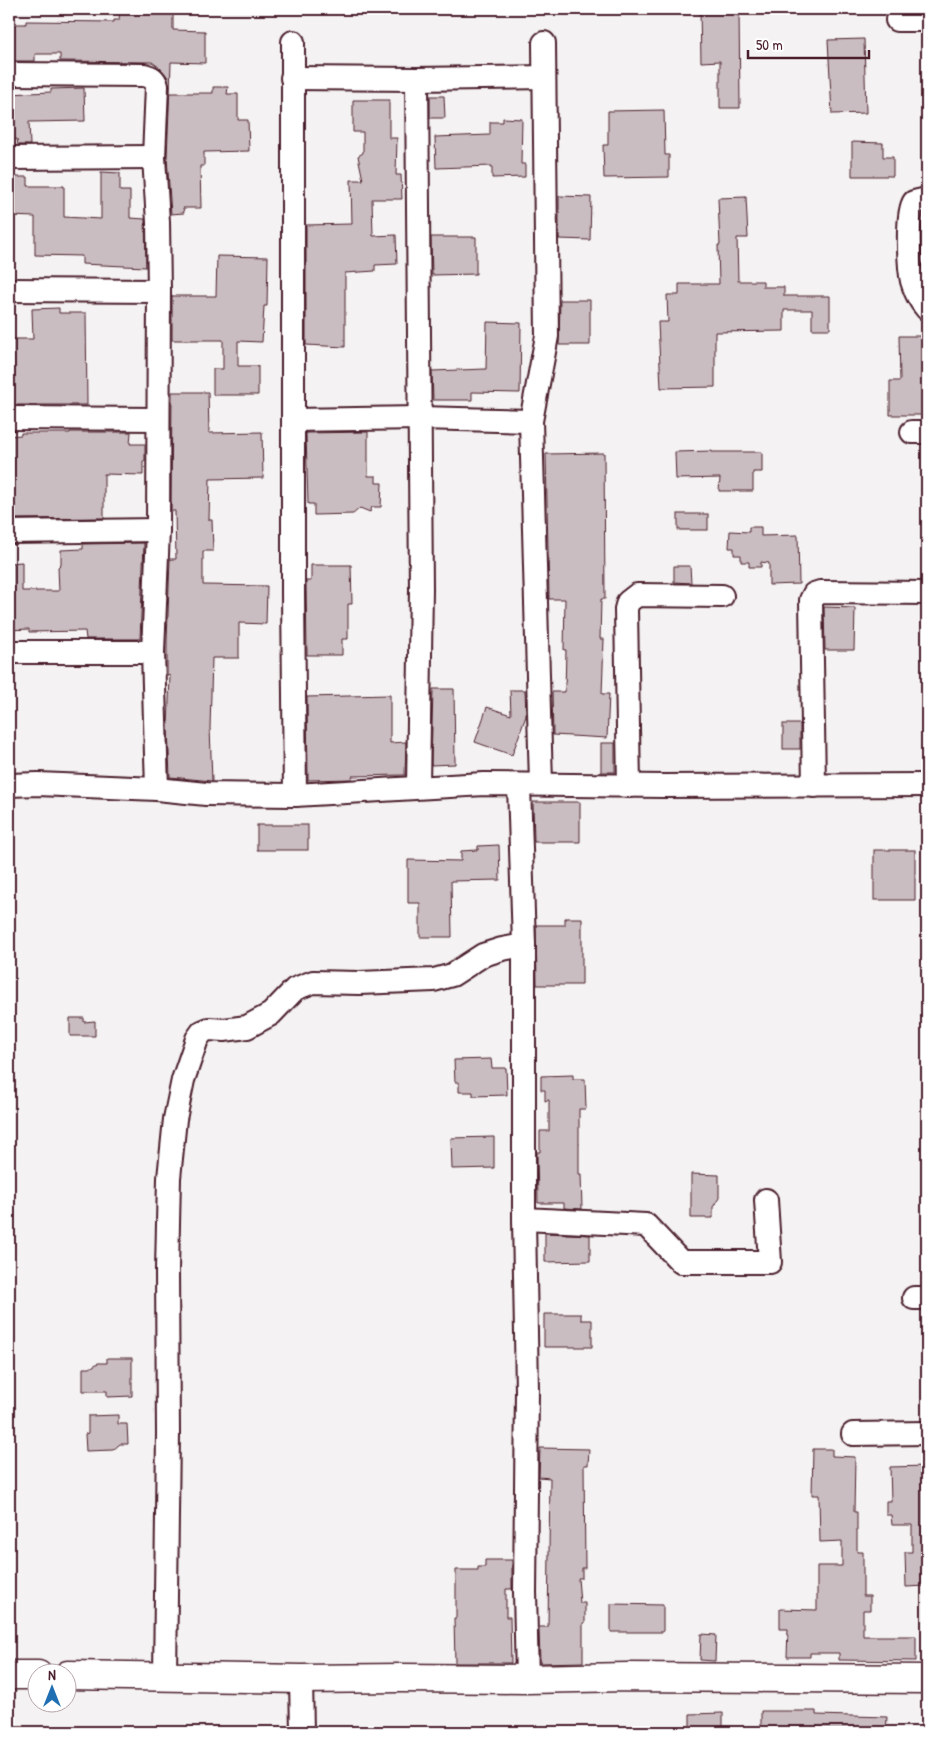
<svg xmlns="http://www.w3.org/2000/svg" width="936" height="1741" viewBox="0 0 936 1741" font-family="'Patrick Hand',sans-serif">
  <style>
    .building { fill: #cabdc1; stroke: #4a1f2b }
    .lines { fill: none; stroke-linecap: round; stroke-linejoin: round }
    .minor-casing { stroke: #4a1f2b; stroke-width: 26 }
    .major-casing { stroke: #4a1f2b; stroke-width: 31 }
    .minor { stroke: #fff; stroke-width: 22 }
    .major { stroke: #fff; stroke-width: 28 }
  </style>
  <rect width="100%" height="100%" fill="#f4f2f2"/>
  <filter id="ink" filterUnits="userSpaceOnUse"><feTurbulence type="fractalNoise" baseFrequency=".02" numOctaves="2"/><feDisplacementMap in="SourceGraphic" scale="10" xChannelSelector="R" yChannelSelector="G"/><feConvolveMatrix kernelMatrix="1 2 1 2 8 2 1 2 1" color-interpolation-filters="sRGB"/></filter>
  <g filter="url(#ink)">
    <g class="building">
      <path d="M 120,9 L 173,9 L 173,30 L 205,31 L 205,63 L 171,62 L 170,93 L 213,93 L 213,87 L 228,87 L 227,94 L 238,94 L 238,120 L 248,120 L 249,151 L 204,152 L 204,166 L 200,166 L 201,208 L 183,208 L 184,213 L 171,214 L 167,157 L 170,86 L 167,76 L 160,68 L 152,62 L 144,62 L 60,61 L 60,54 L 35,54 L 35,61 L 9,61 L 9,24 L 26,24 L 26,21 L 114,22 L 114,20 L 119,20 Z"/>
      <path d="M 700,9 L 739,9 L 740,108 L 720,108 L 720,61 L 701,62 Z"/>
      <path d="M 864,39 L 866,113 L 832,114 L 828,40 Z"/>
      <path d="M 84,88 L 85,121 L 29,122 L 30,145 L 18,145 L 17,139 L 9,140 L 9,94 L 51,92 L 51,89 Z"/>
      <path d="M 430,96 L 444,96 L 445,118 L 430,118 Z"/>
      <path d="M 353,100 L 389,100 L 389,138 L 397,138 L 396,175 L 401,175 L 402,199 L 372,199 L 373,236 L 396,235 L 397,264 L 375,265 L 375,271 L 345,273 L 345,347 L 306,345 L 306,225 L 352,224 L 351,180 L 363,180 L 358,156 L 363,153 L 363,132 L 353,132 Z"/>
      <path d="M 664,110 L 665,155 L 669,155 L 669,177 L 604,178 L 603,145 L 608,145 L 608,111 Z"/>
      <path d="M 503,118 L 522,119 L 521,164 L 525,164 L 525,177 L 492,178 L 492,166 L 436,168 L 435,137 L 490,135 L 490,122 L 503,122 Z"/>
      <path d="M 852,142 L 883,143 L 883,157 L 893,157 L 893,176 L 852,176 Z"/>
      <path d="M 101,172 L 120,173 L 120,191 L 130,191 L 130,218 L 145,219 L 146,267 L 82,264 L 82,256 L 35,255 L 35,217 L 9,216 L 9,177 L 28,177 L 28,186 L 64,186 L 64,217 L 101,219 Z"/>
      <path d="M 559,196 L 591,197 L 590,240 L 559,239 Z"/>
      <path d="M 746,197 L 748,238 L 737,238 L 738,281 L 763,281 L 763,287 L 784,287 L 784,296 L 830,296 L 830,329 L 812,329 L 812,310 L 784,310 L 784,331 L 715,332 L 715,387 L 661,388 L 658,322 L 668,322 L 667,295 L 679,295 L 679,284 L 719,284 L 718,245 L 720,245 L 718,198 Z"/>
      <path d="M 431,237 L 476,237 L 476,274 L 432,275 Z"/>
      <path d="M 217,256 L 268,257 L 267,306 L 264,306 L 262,342 L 238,341 L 238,366 L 258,366 L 258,395 L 213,395 L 213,369 L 223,369 L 223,340 L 172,340 L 172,296 L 216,296 Z"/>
      <path d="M 560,300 L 590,300 L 590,345 L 559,345 Z"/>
      <path d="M 59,308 L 59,313 L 86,313 L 87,405 L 9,405 L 9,339 L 33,339 L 32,309 Z"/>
      <path d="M 487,322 L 521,323 L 520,393 L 472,392 L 472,400 L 433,400 L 432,371 L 486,369 Z"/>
      <path d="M 899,336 L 924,336 L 924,415 L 890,415 L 890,381 L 900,381 Z"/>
      <path d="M 172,392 L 208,392 L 209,433 L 262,432 L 263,478 L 210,479 L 209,520 L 212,520 L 213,551 L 203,551 L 203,585 L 267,586 L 266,624 L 239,623 L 239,658 L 212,658 L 210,728 L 212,781 L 170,777 L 168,727 L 170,676 L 167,675 L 167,641 L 170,559 L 176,559 L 175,511 L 171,511 Z"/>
      <path d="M 70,432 L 131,432 L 130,444 L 145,444 L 145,461 L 143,461 L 143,475 L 104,474 L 104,518 L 9,519 L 9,436 L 21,435 L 21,433 L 70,433 Z"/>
      <path d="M 368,432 L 368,476 L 376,476 L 376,483 L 382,483 L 381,507 L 372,507 L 370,512 L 360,508 L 353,514 L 314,515 L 314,504 L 308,504 L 306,433 Z"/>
      <path d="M 712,451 L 712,452 L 762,452 L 762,472 L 753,472 L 753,491 L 719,491 L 720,478 L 676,479 L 675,452 Z"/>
      <path d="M 604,453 L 605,599 L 601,599 L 600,639 L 604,639 L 602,694 L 609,694 L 607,738 L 553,735 L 552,692 L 565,692 L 566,650 L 564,650 L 565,599 L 549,599 L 546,454 Z"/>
      <rect x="678" y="514" width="30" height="16"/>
      <path d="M 749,527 L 761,527 L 761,536 L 798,535 L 799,584 L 769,585 L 769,563 L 761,562 L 761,567 L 749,567 L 749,562 L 741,562 L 741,555 L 734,555 L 734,548 L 729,548 L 730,531 L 749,532 Z"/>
      <path d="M 144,543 L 140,639 L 86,639 L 85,631 L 29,632 L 29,629 L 9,630 L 9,563 L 22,562 L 22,591 L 59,591 L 58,567 L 61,564 L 61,550 L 83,549 L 83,544 Z"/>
      <path d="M 311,565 L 351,565 L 352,604 L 348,604 L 348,639 L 342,639 L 342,655 L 307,655 L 306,581 L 311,581 Z"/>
      <path d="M 674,566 L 690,566 L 691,583 L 674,582 Z"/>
      <path d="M 824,607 L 855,608 L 854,650 L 825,650 Z"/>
      <path d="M 433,689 L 454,689 L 455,764 L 431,765 Z"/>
      <path d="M 510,690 L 525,690 L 526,716 L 512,755 L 475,742 L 487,707 L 511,715 Z"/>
      <path d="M 390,695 L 390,743 L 406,742 L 405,775 L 352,776 L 352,779 L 308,780 L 307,697 Z"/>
      <rect x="783" y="724" width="17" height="25"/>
      <rect x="601" y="743" width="14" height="29"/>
      <path d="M 533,802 L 580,802 L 580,842 L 534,842 Z"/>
      <rect x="257" y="825" width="51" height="25"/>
      <path d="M 499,845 L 500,880 L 451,881 L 452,937 L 420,937 L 420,903 L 408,903 L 408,860 L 461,861 L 461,851 L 478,850 L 478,846 Z"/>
      <rect x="874" y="850" width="41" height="50"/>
      <path d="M 565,918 L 582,918 L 582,985 L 537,985 L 536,925 L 565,925 Z"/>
      <path d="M 70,1018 L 84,1018 L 84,1022 L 95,1021 L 95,1036 L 70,1036 Z"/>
      <path d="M 491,1059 L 492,1068 L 506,1068 L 507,1095 L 473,1096 L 473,1092 L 459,1092 L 459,1082 L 455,1082 L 454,1060 Z"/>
      <path d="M 573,1075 L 573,1079 L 585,1079 L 586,1109 L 579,1109 L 579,1174 L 581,1174 L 582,1209 L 564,1208 L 564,1203 L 538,1203 L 537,1152 L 540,1152 L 540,1131 L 549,1131 L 549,1100 L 545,1101 L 545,1090 L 541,1090 L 541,1076 Z"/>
      <path d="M 494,1137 L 494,1168 L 452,1169 L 451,1138 Z"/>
      <path d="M 691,1174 L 719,1175 L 719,1198 L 713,1207 L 713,1218 L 691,1218 Z"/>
      <path d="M 545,1233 L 590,1235 L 590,1261 L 545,1262 Z"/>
      <path d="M 544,1314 L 581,1314 L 581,1320 L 592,1320 L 592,1347 L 544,1347 Z"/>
      <path d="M 107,1358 L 132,1358 L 132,1396 L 107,1397 L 107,1391 L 83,1391 L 83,1368 L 90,1368 L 98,1363 L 107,1363 Z"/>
      <path d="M 118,1415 L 118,1424 L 127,1424 L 128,1444 L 120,1444 L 113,1450 L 86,1451 L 85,1434 L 88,1433 L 88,1416 Z"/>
      <path d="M 540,1448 L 589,1449 L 588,1465 L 584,1465 L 585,1568 L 582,1568 L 582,1578 L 578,1578 L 580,1603 L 585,1603 L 585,1623 L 583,1623 L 583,1662 L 540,1663 L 539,1627 L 548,1627 L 550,1478 L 539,1477 Z"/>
      <path d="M 813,1449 L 832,1449 L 832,1456 L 855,1457 L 854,1512 L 857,1512 L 857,1552 L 863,1552 L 863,1596 L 870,1596 L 870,1610 L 863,1610 L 863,1636 L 916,1636 L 916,1661 L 839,1660 L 839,1653 L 810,1653 L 810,1657 L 787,1657 L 788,1629 L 780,1629 L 780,1609 L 817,1610 L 817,1566 L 842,1566 L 842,1541 L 820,1542 L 819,1495 L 812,1495 Z"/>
      <path d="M 927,1466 L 927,1586 L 906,1587 L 905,1552 L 912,1552 L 912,1525 L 892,1525 L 891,1515 L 886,1515 L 886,1501 L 891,1501 L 890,1467 Z"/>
      <path d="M 485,1560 L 512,1560 L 512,1589 L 506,1589 L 506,1617 L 510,1617 L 511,1663 L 455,1663 L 454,1618 L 456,1618 L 456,1570 L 478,1570 L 478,1567 L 485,1567 Z"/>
      <path d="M 611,1604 L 663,1605 L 663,1632 L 611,1632 Z"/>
      <path d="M 701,1634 L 716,1635 L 715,1661 L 700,1660 Z"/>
      <path d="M 761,1711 L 816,1711 L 816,1715 L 887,1717 L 886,1732 L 761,1732 Z"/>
      <path d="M 723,1713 L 723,1732 L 690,1732 L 690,1714 Z"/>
    </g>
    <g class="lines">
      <g class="minor-casing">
        <g id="minor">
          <path d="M 897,20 L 927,20"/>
          <path d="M 293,42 L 293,594 L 295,795"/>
          <path d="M 9,74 L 144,75 C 152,77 155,79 157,86 L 154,157 L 158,222 L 159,291"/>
          <path d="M 292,78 L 417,79 L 544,77"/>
          <path d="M 417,79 L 421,589 L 418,787"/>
          <path d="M 9,158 L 154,157"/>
          <path d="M 927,199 L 914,202 C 906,213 909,268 912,281 C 915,292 920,301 927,309"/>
          <path d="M 9,290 L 159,291 L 158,530 L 153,652 L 157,789"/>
          <path d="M 9,418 L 158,419"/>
          <path d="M 293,420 L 420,418 L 531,421"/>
          <path d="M 912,432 L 927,432"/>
          <path d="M 9,532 L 158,530"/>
          <path d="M 9,652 L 153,652"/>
          <path d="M 541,784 L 531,421 L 547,336 L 544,43"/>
          <path d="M 9,785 L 38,784 L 157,789 L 206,794 L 295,795 L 484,784 L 664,786 L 927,785"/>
          <path d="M 519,785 L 524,945 L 524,1219 L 527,1390 L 525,1592 L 527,1679"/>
          <path d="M 629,786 L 626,609 L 628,602 L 637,595 L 722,596"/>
          <path d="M 814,786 L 811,600 L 814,594 L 820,592 L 927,593"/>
          <path d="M 524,1219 L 646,1225 L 681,1262 L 770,1262 L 766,1200"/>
          <path d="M 914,1298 L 927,1298"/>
          <path d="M 853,1434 L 927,1433"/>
          <path d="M 165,1676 L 168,1434 L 167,1270 L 169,1178 L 175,1119 L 183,1080 L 197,1039 L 202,1032 L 209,1029 L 224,1030 L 247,1027 L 271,1014 L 295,989 L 313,982 L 359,983 L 434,980 L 452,975 L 483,955 L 502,949 L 524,945"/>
          <path d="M 301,1679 L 302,1732"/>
        </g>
      </g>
      <g class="major-casing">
        <g id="major">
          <path d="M 9,1675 L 38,1675"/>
          <path d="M 68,1675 L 301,1679 L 401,1678 L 527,1679 L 627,1677 L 927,1679"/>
        </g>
      </g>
      <use href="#minor" class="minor"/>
      <use href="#major" class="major"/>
    </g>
  </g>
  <rect width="936" height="1741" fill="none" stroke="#fff" stroke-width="30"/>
  <rect x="15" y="15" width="906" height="1711" fill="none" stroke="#4a1f2b" stroke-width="2" filter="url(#ink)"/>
  <g transform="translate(52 1688)"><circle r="24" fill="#ffffff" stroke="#b7a5aa"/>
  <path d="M0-4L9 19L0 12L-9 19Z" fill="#1f6fb2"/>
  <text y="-8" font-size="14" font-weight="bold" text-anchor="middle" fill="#4a1f2b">N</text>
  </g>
  <path d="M748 50v8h121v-8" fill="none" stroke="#4a1f2b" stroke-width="2.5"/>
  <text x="756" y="50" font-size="15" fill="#4a1f2b" stroke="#ffffff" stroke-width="4" paint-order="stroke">50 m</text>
</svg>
